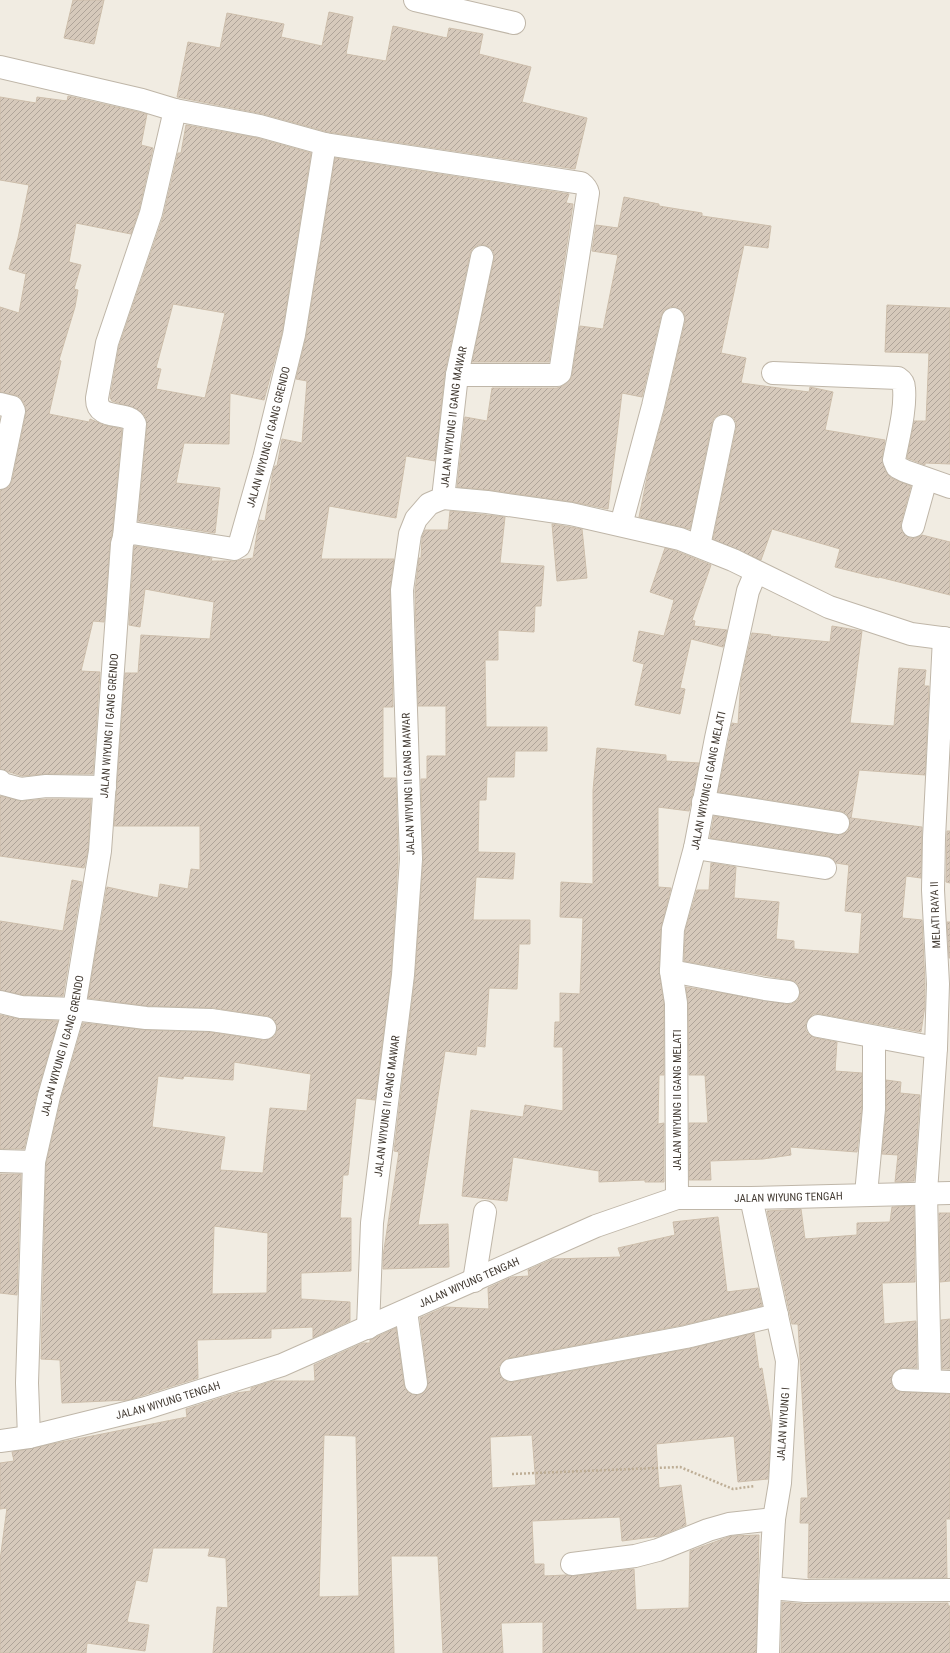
<svg xmlns="http://www.w3.org/2000/svg" width="950" height="1653" viewBox="0 0 950 1653" font-family="'Roboto Condensed',sans-serif">
  <style>
    .building { fill: url(#building-hatch); stroke: #cdbeab; fill-rule: evenodd }
    .lines { fill: none; stroke-linecap: round; stroke-linejoin: round }
    .minor-casing { stroke: #bfb6a8; stroke-width: 24 }
    .path { stroke: #beae96; stroke-width: 2.5; stroke-dasharray: 2 2; stroke-linecap: butt }
    .minor { stroke: #fff; stroke-width: 22 }
    .labels { text-anchor: middle; stroke-width: 4; stroke-linejoin: round; paint-order: stroke }
    .street-label { font-size: 11px; fill: #433b33; stroke: #fff }
  </style>
  <defs>
    <pattern id="building-hatch" width="6" height="6" patternUnits="userSpaceOnUse"><rect width="6" height="6" fill="#d6c9bb"/><path d="M-1 1l2-2M0 6l6-6M5 7l2-2" fill="none" stroke="#afa499"/></pattern>
  </defs>
  <rect width="100%" height="100%" fill="#f1ece2"/>
  <g class="building">
    <path d="M 73,0 L 104,0 L 94,44 L 64,38 Z"/>
    <path d="M 329,12 L 353,17 L 346,54 L 386,61 L 393,26 L 447,38 L 449,28 L 483,34 L 479,54 L 531,67 L 522,102 L 587,118 L 575,169 L 328,132 L 263,114 L 177,97 L 188,42 L 220,48 L 227,13 L 284,24 L 281,37 L 322,46 Z"/>
    <path d="M 68,96 L 147,114 L 141,145 L 153,148 L 139,210 L 131,234 L 76,223 L 69,262 L 81,265 L 74,289 L 78,290 L 75,307 L 59,360 L 61,361 L 49,414 L 89,422 L 90,419 L 104,425 L 122,429 L 112,535 L 110,543 L 104,622 L 93,621 L 81,671 L 100,672 L 93,774 L 46,774 L 22,776 L 0,769 L 0,492 L 1,490 L 9,487 L 12,481 L 26,413 L 25,405 L 20,397 L 15,395 L 0,392 L 0,307 L 19,313 L 26,274 L 9,269 L 18,238 L 29,185 L 0,180 L 0,97 L 36,103 L 37,97 L 67,101 Z"/>
    <path d="M 186,125 L 257,138 L 311,153 L 282,333 L 264,400 L 230,393 L 229,444 L 184,443 L 176,483 L 220,488 L 215,533 L 138,521 L 147,425 L 145,416 L 137,409 L 112,401 L 110,398 L 119,346 L 163,217 L 178,153 L 181,153 ZM 173,304 L 225,313 L 205,398 L 156,389 L 161,369 L 156,368 Z"/>
    <path d="M 335,158 L 569,194 L 566,203 L 573,204 L 549,362 L 472,362 L 494,259 L 494,253 L 490,247 L 484,245 L 478,245 L 472,249 L 470,254 L 445,372 L 435,461 L 406,456 L 396,518 L 329,506 L 321,559 L 394,559 L 390,590 L 393,707 L 383,707 L 383,778 L 396,778 L 398,859 L 391,974 L 375,1100 L 356,1098 L 348,1175 L 343,1175 L 340,1218 L 351,1218 L 351,1271 L 301,1273 L 301,1299 L 350,1302 L 350,1321 L 313,1338 L 313,1327 L 271,1329 L 271,1338 L 197,1340 L 198,1378 L 128,1400 L 62,1403 L 60,1360 L 41,1359 L 46,1164 L 61,1099 L 83,1023 L 146,1030 L 210,1032 L 263,1040 L 270,1039 L 275,1036 L 277,1030 L 276,1023 L 272,1018 L 267,1016 L 213,1008 L 147,1006 L 88,998 L 107,887 L 158,898 L 160,884 L 188,889 L 191,869 L 200,870 L 200,826 L 114,826 L 125,673 L 138,673 L 141,635 L 210,639 L 214,602 L 145,589 L 140,627 L 129,625 L 134,546 L 212,558 L 211,561 L 233,561 L 253,558 L 259,522 L 259,520 L 265,521 L 273,471 L 275,466 L 277,466 L 282,439 L 302,443 L 307,381 L 296,379 L 306,337 ZM 234,1062 L 311,1074 L 307,1111 L 270,1108 L 263,1173 L 220,1170 L 225,1137 L 152,1127 L 158,1076 L 183,1079 L 184,1076 L 233,1080 ZM 214,1226 L 268,1233 L 267,1293 L 212,1294 Z"/>
    <path d="M 624,197 L 659,204 L 659,206 L 702,213 L 702,216 L 771,226 L 768,248 L 744,245 L 721,353 L 746,358 L 741,383 L 809,392 L 810,387 L 833,392 L 825,430 L 885,440 L 882,458 L 886,472 L 891,478 L 911,486 L 901,523 L 901,529 L 904,534 L 910,538 L 916,538 L 922,535 L 950,542 L 950,595 L 879,577 L 879,578 L 835,567 L 840,549 L 772,529 L 761,560 L 713,539 L 736,429 L 736,422 L 733,417 L 727,414 L 720,414 L 714,418 L 712,423 L 690,529 L 639,517 L 649,468 L 665,409 L 685,322 L 685,316 L 682,310 L 675,307 L 670,307 L 664,310 L 661,316 L 642,397 L 622,393 L 608,509 L 573,502 L 489,490 L 457,487 L 465,417 L 487,421 L 492,388 L 557,388 L 564,385 L 570,380 L 572,375 L 580,326 L 603,329 L 618,255 L 592,251 L 596,225 L 618,228 Z"/>
    <path d="M 887,305 L 950,308 L 950,464 L 925,463 L 925,465 L 907,458 L 914,421 L 926,421 L 929,353 L 885,352 Z"/>
    <path d="M 450,511 L 505,517 L 500,563 L 544,566 L 541,606 L 535,606 L 534,632 L 498,630 L 498,660 L 485,660 L 486,727 L 547,727 L 547,751 L 515,751 L 514,777 L 487,777 L 486,800 L 479,800 L 478,852 L 515,853 L 513,879 L 476,877 L 473,920 L 530,920 L 530,944 L 519,944 L 517,989 L 489,988 L 485,1047 L 477,1046 L 476,1055 L 445,1051 L 418,1225 L 448,1224 L 449,1267 L 383,1269 L 383,1256 L 399,1152 L 394,1151 L 415,976 L 423,860 L 421,779 L 427,779 L 427,756 L 446,756 L 446,706 L 418,706 L 415,591 L 419,558 L 421,558 L 422,537 L 425,530 L 448,530 Z"/>
    <path d="M 552,524 L 582,529 L 587,578 L 557,581 Z"/>
    <path d="M 665,548 L 676,551 L 711,565 L 692,620 L 695,621 L 694,626 L 727,630 L 723,647 L 691,639 L 680,688 L 685,689 L 680,714 L 635,705 L 644,664 L 633,661 L 639,631 L 664,636 L 674,600 L 650,592 Z"/>
    <path d="M 832,626 L 862,631 L 850,723 L 894,726 L 899,668 L 926,670 L 924,686 L 929,686 L 925,775 L 859,770 L 851,818 L 922,827 L 921,878 L 906,876 L 902,918 L 922,920 L 925,984 L 925,1006 L 921,1032 L 820,1014 L 813,1014 L 809,1018 L 806,1023 L 806,1031 L 810,1035 L 815,1038 L 837,1042 L 835,1071 L 862,1073 L 862,1108 L 857,1152 L 790,1147 L 791,1155 L 763,1159 L 710,1161 L 711,1180 L 689,1180 L 689,1123 L 708,1123 L 705,1075 L 689,1075 L 688,1003 L 686,987 L 786,1004 L 792,1004 L 798,1000 L 800,993 L 799,987 L 796,982 L 790,980 L 684,961 L 685,931 L 697,890 L 709,890 L 711,863 L 736,867 L 734,898 L 779,902 L 776,939 L 794,941 L 794,949 L 859,954 L 862,913 L 845,911 L 849,865 L 836,863 L 832,858 L 827,856 L 710,838 L 714,816 L 836,835 L 843,834 L 848,831 L 850,825 L 849,818 L 846,813 L 840,811 L 718,792 L 732,723 L 738,724 L 741,680 L 752,633 L 771,635 L 770,636 L 830,642 Z"/>
    <path d="M 597,748 L 666,755 L 666,761 L 699,763 L 689,811 L 658,807 L 658,887 L 671,888 L 661,928 L 659,970 L 664,1004 L 664,1075 L 659,1075 L 658,1124 L 664,1123 L 664,1182 L 645,1182 L 645,1180 L 599,1182 L 599,1171 L 513,1157 L 507,1201 L 462,1196 L 471,1110 L 523,1117 L 525,1105 L 563,1111 L 563,1047 L 554,1047 L 555,1022 L 560,1022 L 560,993 L 580,994 L 583,918 L 560,917 L 561,882 L 593,884 L 593,790 Z"/>
    <path d="M 0,796 L 22,801 L 47,799 L 91,799 L 88,850 L 84,868 L 0,856 Z"/>
    <path d="M 947,831 L 950,831 L 950,883 L 946,882 Z"/>
    <path d="M 72,880 L 82,882 L 63,996 L 23,995 L 0,990 L 0,921 L 63,931 Z"/>
    <path d="M 947,922 L 950,922 L 950,958 L 949,958 Z"/>
    <path d="M 0,1015 L 20,1019 L 58,1021 L 37,1093 L 24,1149 L 0,1149 Z"/>
    <path d="M 886,1080 L 901,1082 L 900,1093 L 920,1095 L 914,1181 L 895,1182 L 898,1155 L 882,1154 L 886,1110 Z"/>
    <path d="M 0,1174 L 21,1174 L 17,1295 L 0,1293 Z"/>
    <path d="M 914,1206 L 915,1282 L 882,1283 L 884,1324 L 916,1321 L 917,1368 L 903,1368 L 898,1369 L 893,1373 L 891,1380 L 892,1385 L 896,1390 L 902,1392 L 950,1394 L 950,1519 L 946,1519 L 947,1578 L 808,1578 L 809,1523 L 800,1523 L 801,1498 L 808,1498 L 798,1324 L 792,1324 L 767,1211 L 801,1209 L 805,1239 L 857,1235 L 857,1223 L 890,1222 L 892,1207 Z"/>
    <path d="M 939,1213 L 950,1213 L 950,1281 L 940,1282 Z"/>
    <path d="M 718,1217 L 727,1292 L 758,1288 L 762,1306 L 683,1325 L 509,1358 L 503,1361 L 499,1366 L 499,1372 L 502,1378 L 507,1382 L 513,1382 L 688,1349 L 754,1333 L 759,1369 L 762,1368 L 771,1424 L 768,1479 L 738,1482 L 734,1436 L 656,1444 L 659,1488 L 681,1485 L 686,1525 L 660,1536 L 622,1541 L 620,1517 L 532,1521 L 534,1564 L 544,1564 L 544,1576 L 566,1575 L 574,1576 L 634,1569 L 636,1610 L 689,1608 L 690,1551 L 731,1536 L 759,1535 L 756,1653 L 543,1653 L 543,1622 L 501,1623 L 503,1653 L 443,1653 L 438,1556 L 391,1556 L 394,1653 L 213,1653 L 217,1607 L 228,1608 L 226,1558 L 208,1556 L 210,1548 L 153,1548 L 147,1582 L 136,1580 L 127,1622 L 149,1625 L 145,1651 L 87,1643 L 86,1653 L 0,1653 L 0,1560 L 7,1508 L 0,1509 L 0,1463 L 14,1461 L 12,1452 L 187,1417 L 186,1409 L 236,1393 L 251,1391 L 251,1388 L 273,1381 L 315,1381 L 314,1365 L 363,1343 L 370,1343 L 370,1340 L 396,1328 L 404,1385 L 406,1390 L 411,1394 L 418,1395 L 423,1393 L 427,1388 L 428,1382 L 420,1318 L 445,1307 L 489,1309 L 488,1288 L 512,1277 L 529,1276 L 528,1270 L 553,1259 L 621,1257 L 618,1248 L 675,1235 L 673,1222 ZM 324,1435 L 356,1436 L 359,1596 L 319,1597 ZM 532,1435 L 536,1485 L 492,1488 L 490,1437 Z"/>
    <path d="M 950,1319 L 950,1369 L 942,1369 L 941,1320 Z"/>
    <path d="M 782,1602 L 805,1604 L 948,1603 L 948,1606 L 950,1606 L 950,1653 L 781,1653 Z"/>
  </g>
  <g class="lines">
    <g class="minor-casing">
      <g id="minor">
        <path d="M 415,0 L 514,23"/>
        <path d="M 0,67 L 142,100 L 175,110 L 260,126 L 325,144 L 581,183 C 585,186 587,188 588,193 L 560,373 L 557,375 L 457,375"/>
        <path d="M 773,373 L 898,378 C 901,380 904,383 904,388 C 906,410 898,438 894,460 L 897,467 L 905,471 L 950,487"/>
        <path d="M 0,404 L 12,407 L 14,411 L 0,478"/>
        <path d="M 443,498 L 487,502 L 571,514 L 680,539 L 733,560 L 829,607 L 911,634 L 950,639"/>
        <path d="M 621,525 L 653,406 L 673,319"/>
        <path d="M 913,526 L 926,479"/>
        <path id="s1" d="M 124,537 L 132,533 L 234,549 L 239,546 L 264,458 L 294,335 L 325,144"/>
        <path d="M 699,546 L 724,426"/>
        <path d="M 0,781 L 3,784 L 21,789 L 46,786 L 105,787"/>
        <path d="M 703,802 L 838,823"/>
        <path d="M 695,848 L 825,868"/>
        <path d="M 671,971 L 765,989 L 788,992"/>
        <path d="M 0,1002 L 21,1007 L 74,1009 L 146,1018 L 211,1020 L 265,1028"/>
        <path d="M 818,1026 L 936,1048"/>
        <path d="M 0,1161 L 34,1162"/>
        <path d="M 866,1194 L 874,1109 L 874,1037"/>
        <path id="s2" d="M 677,1198 L 676,1003 L 671,971 L 673,929 L 695,848 L 716,738 L 748,591 L 756,572"/>
        <path d="M 751,1198 L 787,1361 L 780,1483 L 774,1519 L 770,1588 L 768,1653"/>
        <path d="M 474,1281 L 485,1212"/>
        <path d="M 406,1311 L 416,1383"/>
        <path id="s3" d="M 368,1328 L 372,1223 L 403,975 L 411,859 L 402,590 L 410,534 L 416,519 L 429,504 L 443,498 L 457,375 L 482,257"/>
        <path d="M 511,1370 L 686,1337 L 777,1315"/>
        <path d="M 903,1380 L 950,1382"/>
        <path d="M 930,1381 L 926,1192 L 936,1048 L 938,984 L 933,890 L 934,838 L 944,638"/>
        <path id="s4" d="M 29,1437 L 27,1383 L 34,1162 L 49,1096 L 74,1009 L 100,851 L 122,544 L 124,537 L 135,424 C 129,410 96,422 97,398 L 107,343 L 151,213 L 175,110"/>
        <path id="s5" d="M 0,1441 L 29,1437 L 146,1408 L 282,1365 L 596,1226 L 677,1198 L 751,1198 L 950,1193"/>
        <path d="M 572,1564 L 635,1556 L 658,1550 L 708,1530 L 729,1524 L 774,1519"/>
        <path d="M 770,1588 L 805,1591 L 950,1590"/>
      </g>
    </g>
    <path class="path" d="M 512,1474 L 680,1467 L 733,1489 L 755,1486"/>
    <use href="#minor" class="minor"/>
  </g>
  <g class="labels">
    <g class="street-label">
      <text dy="4" stroke="none"><textPath href="#s3" startOffset="930">JALAN WIYUNG II GANG MAWAR</textPath></text>
      <text dy="4" stroke="none"><textPath href="#s1" startOffset="231">JALAN WIYUNG II GANG GRENDO</textPath></text>
      <text dy="4" stroke="none"><textPath href="#s4" startOffset="719">JALAN WIYUNG II GANG GRENDO</textPath></text>
      <text dy="4" stroke="none"><textPath href="#s2" startOffset="422">JALAN WIYUNG II GANG MELATI</textPath></text>
      <text transform="translate(408 784) rotate(-92)" y="4">JALAN WIYUNG II GANG MAWAR</text>
      <text transform="translate(935 915) rotate(-92)" y="4">MELATI RAYA II</text>
      <text dy="4" stroke="none"><textPath href="#s4" startOffset="395">JALAN WIYUNG II GANG GRENDO</textPath></text>
      <text transform="translate(677 1100) rotate(-90)" y="4">JALAN WIYUNG II GANG MELATI</text>
      <text dy="4" stroke="none"><textPath href="#s3" startOffset="223">JALAN WIYUNG II GANG MAWAR</textPath></text>
      <text dy="4" stroke="none"><textPath href="#s5" startOffset="833">JALAN WIYUNG TENGAH</textPath></text>
      <text dy="4" stroke="none"><textPath href="#s5" startOffset="497">JALAN WIYUNG TENGAH</textPath></text>
      <text dy="4" stroke="none"><textPath href="#s5" startOffset="173">JALAN WIYUNG TENGAH</textPath></text>
      <text transform="translate(783 1424) rotate(-86)" y="4">JALAN WIYUNG I</text>
    </g>
  </g>
</svg>
